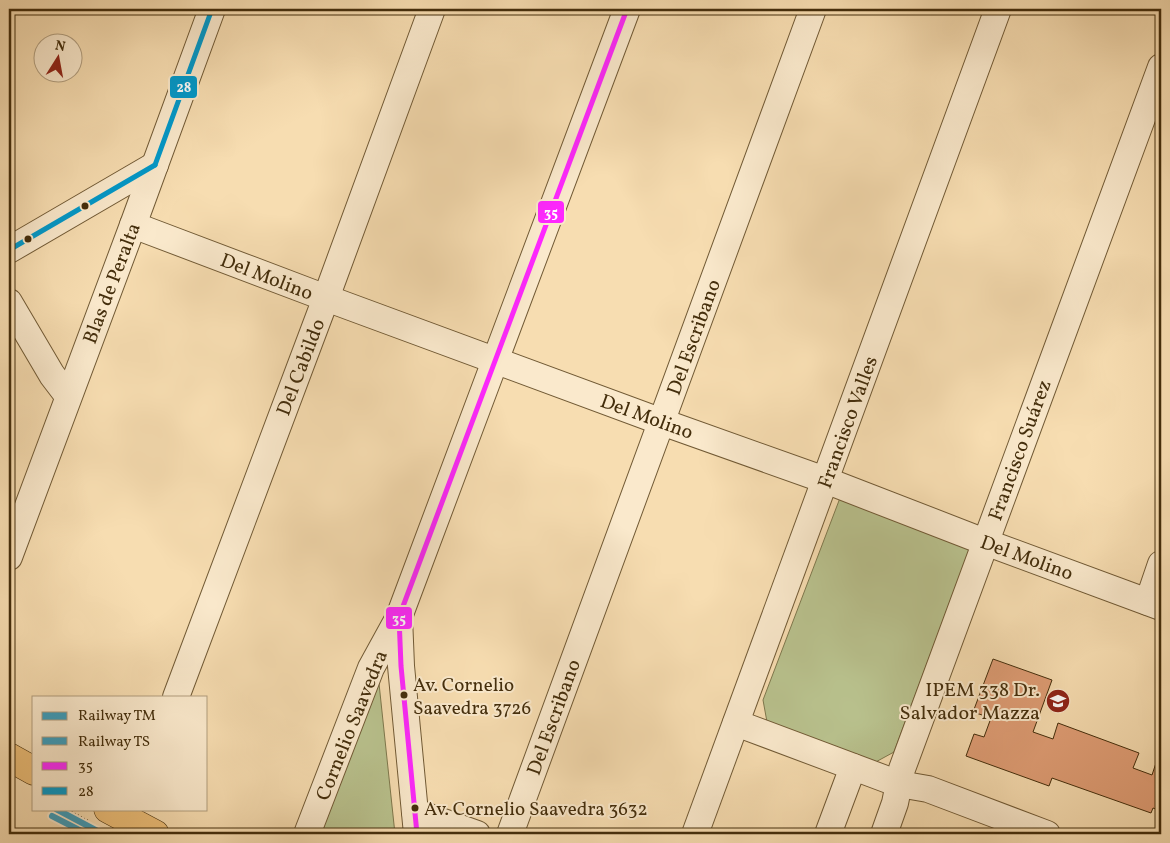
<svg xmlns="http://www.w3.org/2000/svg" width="1170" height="843" viewBox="0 0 1170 843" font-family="Vollkorn,serif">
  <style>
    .green { fill: #b9c28e; stroke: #7e784d }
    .building { fill: #e09e76; stroke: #442e0c }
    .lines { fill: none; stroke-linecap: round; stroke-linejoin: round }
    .minor-casing { stroke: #715a35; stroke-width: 28 }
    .major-casing { stroke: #442e0c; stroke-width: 29 }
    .path { stroke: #442e0c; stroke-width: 3; stroke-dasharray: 1 2.5; stroke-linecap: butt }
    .minor { stroke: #fae9cc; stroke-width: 26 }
    .major { stroke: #ecbe78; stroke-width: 28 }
    .bus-1-casing { stroke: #fae9cc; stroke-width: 9 }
    .bus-2-casing { stroke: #fae9cc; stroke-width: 9 }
    .bus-1 { stroke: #fe27ff; stroke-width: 5 }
    .bus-2 { stroke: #0099cb; stroke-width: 5 }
    .rail-1-casing { stroke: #fae9cc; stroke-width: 10 }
    .rail-2-casing { stroke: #fae9cc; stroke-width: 10 }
    .rail-1 { stroke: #3a9fc0; stroke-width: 6 }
    .rail-2 { stroke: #3a9fc0; stroke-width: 6 }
    .bus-dot { fill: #442e0c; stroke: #fae9cc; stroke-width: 2 }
    .labels { text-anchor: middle; stroke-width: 4; stroke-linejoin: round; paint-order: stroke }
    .bus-label { font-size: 19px; fill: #442e0c; stroke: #fae9cc; text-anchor: start }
    .street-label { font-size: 20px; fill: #442e0c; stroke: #fae9cc }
    .poi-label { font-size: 20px; fill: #442e0c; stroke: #fae9cc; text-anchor: end }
    .line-badge { stroke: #fae9cc; stroke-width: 2 }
    .badge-label { font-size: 14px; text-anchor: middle; font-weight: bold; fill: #fff }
  </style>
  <rect width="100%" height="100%" fill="#f7ddb1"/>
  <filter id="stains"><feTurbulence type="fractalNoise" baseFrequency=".004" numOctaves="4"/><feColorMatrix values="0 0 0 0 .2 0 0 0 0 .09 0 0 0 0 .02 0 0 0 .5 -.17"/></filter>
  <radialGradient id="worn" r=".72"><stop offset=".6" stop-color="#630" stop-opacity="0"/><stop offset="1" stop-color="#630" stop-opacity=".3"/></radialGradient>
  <g class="green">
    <path d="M 840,498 L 970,548 L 894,752 L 872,764 L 767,722 L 763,700 Z"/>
    <path d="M 378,674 L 395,834 L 320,834 Z"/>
  </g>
  <path class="building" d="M 993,659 L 1052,680 L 1033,732 L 1053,739 L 1058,723 L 1139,753 L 1133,768 L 1152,775 L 1157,760 L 1161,762 L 1161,811 L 1153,808 L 1151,813 L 1052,778 L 1049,786 L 966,756 L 974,734 L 984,737 L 991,718 L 973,712 Z"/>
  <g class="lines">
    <g class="minor-casing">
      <g id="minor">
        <path d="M 133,225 L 326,298 L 662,422 L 825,480 L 985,542 L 1161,607"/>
        <path d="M 9,250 L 155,165"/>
        <path d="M 9,302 L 52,375 L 68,396"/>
        <path d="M 9,557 L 133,225 L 212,9"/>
        <path d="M 1148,602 L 1161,564"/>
        <path d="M 176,697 L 326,298 L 432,9"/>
        <path d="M 736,723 L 899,784 L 928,789 L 1047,834"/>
        <path d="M 415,812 L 477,834"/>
        <path d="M 307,834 L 371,668 L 399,617"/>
        <path d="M 417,834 L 401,666 L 399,617 L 627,9"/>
        <path d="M 510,834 L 813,9"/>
        <path d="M 695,834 L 998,9"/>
        <path d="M 828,834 L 853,767"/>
        <path d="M 884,834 L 895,803 L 902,769 L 1161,67"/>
      </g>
    </g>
    <g class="major-casing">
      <g id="major">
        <path d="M 9,757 L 34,771"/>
        <path d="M 108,809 L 155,834"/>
      </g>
    </g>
    <path class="path" d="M 65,809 L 89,822"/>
    <use href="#minor" class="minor"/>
    <use href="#major" class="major"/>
    <g class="bus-1-casing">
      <path id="bus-1" d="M 417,834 L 401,666 L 399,617 L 627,9"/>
    </g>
    <g class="bus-2-casing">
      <g id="bus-2">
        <path d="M 155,165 L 212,9"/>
        <path d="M 9,250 L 155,165"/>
      </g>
    </g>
    <use href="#bus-1" class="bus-1"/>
    <use href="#bus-2" class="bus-2"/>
    <g class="rail-1-casing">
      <path id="rail-1" d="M 56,809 L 103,834"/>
    </g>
    <g class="rail-2-casing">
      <path id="rail-2" d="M 52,816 L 87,834"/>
    </g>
    <use href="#rail-1" class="rail-1"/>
    <use href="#rail-2" class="rail-2"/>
  </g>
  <defs>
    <g id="school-disc" transform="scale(1.25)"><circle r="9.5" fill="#8f2418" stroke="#fae9cc"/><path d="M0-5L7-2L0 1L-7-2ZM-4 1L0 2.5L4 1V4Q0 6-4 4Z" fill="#fff"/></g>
  </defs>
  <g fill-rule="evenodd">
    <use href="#school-disc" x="1058" y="701"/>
  </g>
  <g class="bus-dot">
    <circle cx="85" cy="206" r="4.5"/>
    <circle cx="28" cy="239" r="4.5"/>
    <circle cx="404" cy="695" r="4.5"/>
    <circle cx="415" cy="808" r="4.5"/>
  </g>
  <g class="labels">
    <g class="bus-label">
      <text x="413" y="691">Av. Cornelio<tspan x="413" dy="23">Saavedra 3726</tspan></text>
      <text x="424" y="815">Av. Cornelio Saavedra 3632</text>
    </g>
    <g class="street-label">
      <text transform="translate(267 276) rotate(21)" y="7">Del Molino</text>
      <text transform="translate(111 283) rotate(-69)" y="7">Blas de Peralta</text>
      <text transform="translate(693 337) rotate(-70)" y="7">Del Escribano</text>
      <text transform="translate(300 367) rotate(-69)" y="7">Del Cabildo</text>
      <text transform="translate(647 416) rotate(20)" y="7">Del Molino</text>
      <text transform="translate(847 422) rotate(-70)" y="7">Francisco Valles</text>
      <text transform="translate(1019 450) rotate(-70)" y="7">Francisco Suárez</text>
      <text transform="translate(1027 557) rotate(20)" y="7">Del Molino</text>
      <text transform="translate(553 717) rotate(-70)" y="7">Del Escribano</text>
      <text transform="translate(351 725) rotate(-68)" y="7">Cornelio Saavedra</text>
    </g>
    <g class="poi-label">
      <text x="1040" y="696">IPEM 338 Dr.<tspan x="1040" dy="23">Salvador Mazza</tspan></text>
    </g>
  </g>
  <g class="line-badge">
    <rect x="169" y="75" width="29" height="24" rx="5" fill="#0099cb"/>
    <rect x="537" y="200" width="28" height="24" rx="5" fill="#fe27ff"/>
    <rect x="385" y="606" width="28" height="24" rx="5" fill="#fe27ff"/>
  </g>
  <g class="badge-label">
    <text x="184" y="92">28</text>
    <text x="551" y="217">35</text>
    <text x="399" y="623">35</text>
  </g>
  <rect width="1170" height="843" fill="none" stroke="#f7ddb1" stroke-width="30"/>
  <rect x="10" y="10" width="1150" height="823" fill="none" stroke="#442e0c" stroke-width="2.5"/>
  <rect x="15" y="15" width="1140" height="813" fill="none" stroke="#442e0c"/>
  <rect x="32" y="696" width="175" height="115" fill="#fae9cc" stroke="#b19e7f"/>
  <rect x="42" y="712" width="25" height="8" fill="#3a9fc0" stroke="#b19e7f"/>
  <text x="78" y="720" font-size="15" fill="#442e0c">Railway TM</text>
  <rect x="42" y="737" width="25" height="8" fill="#3a9fc0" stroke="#b19e7f"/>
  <text x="78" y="746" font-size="15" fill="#442e0c">Railway TS</text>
  <rect x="42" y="762" width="25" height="8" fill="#fe27ff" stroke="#b19e7f"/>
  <text x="78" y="770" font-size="15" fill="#442e0c">35</text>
  <rect x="42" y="787" width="25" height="8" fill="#0099cb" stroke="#b19e7f"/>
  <text x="78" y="796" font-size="15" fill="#442e0c">28</text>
  <g transform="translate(58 58) rotate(11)"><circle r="24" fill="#fae9cc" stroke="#b19e7f"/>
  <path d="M0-4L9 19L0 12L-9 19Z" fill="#8f2418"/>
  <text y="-8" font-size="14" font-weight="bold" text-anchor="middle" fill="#442e0c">N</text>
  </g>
  <rect width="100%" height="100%" filter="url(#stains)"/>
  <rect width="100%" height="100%" fill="url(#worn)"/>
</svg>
